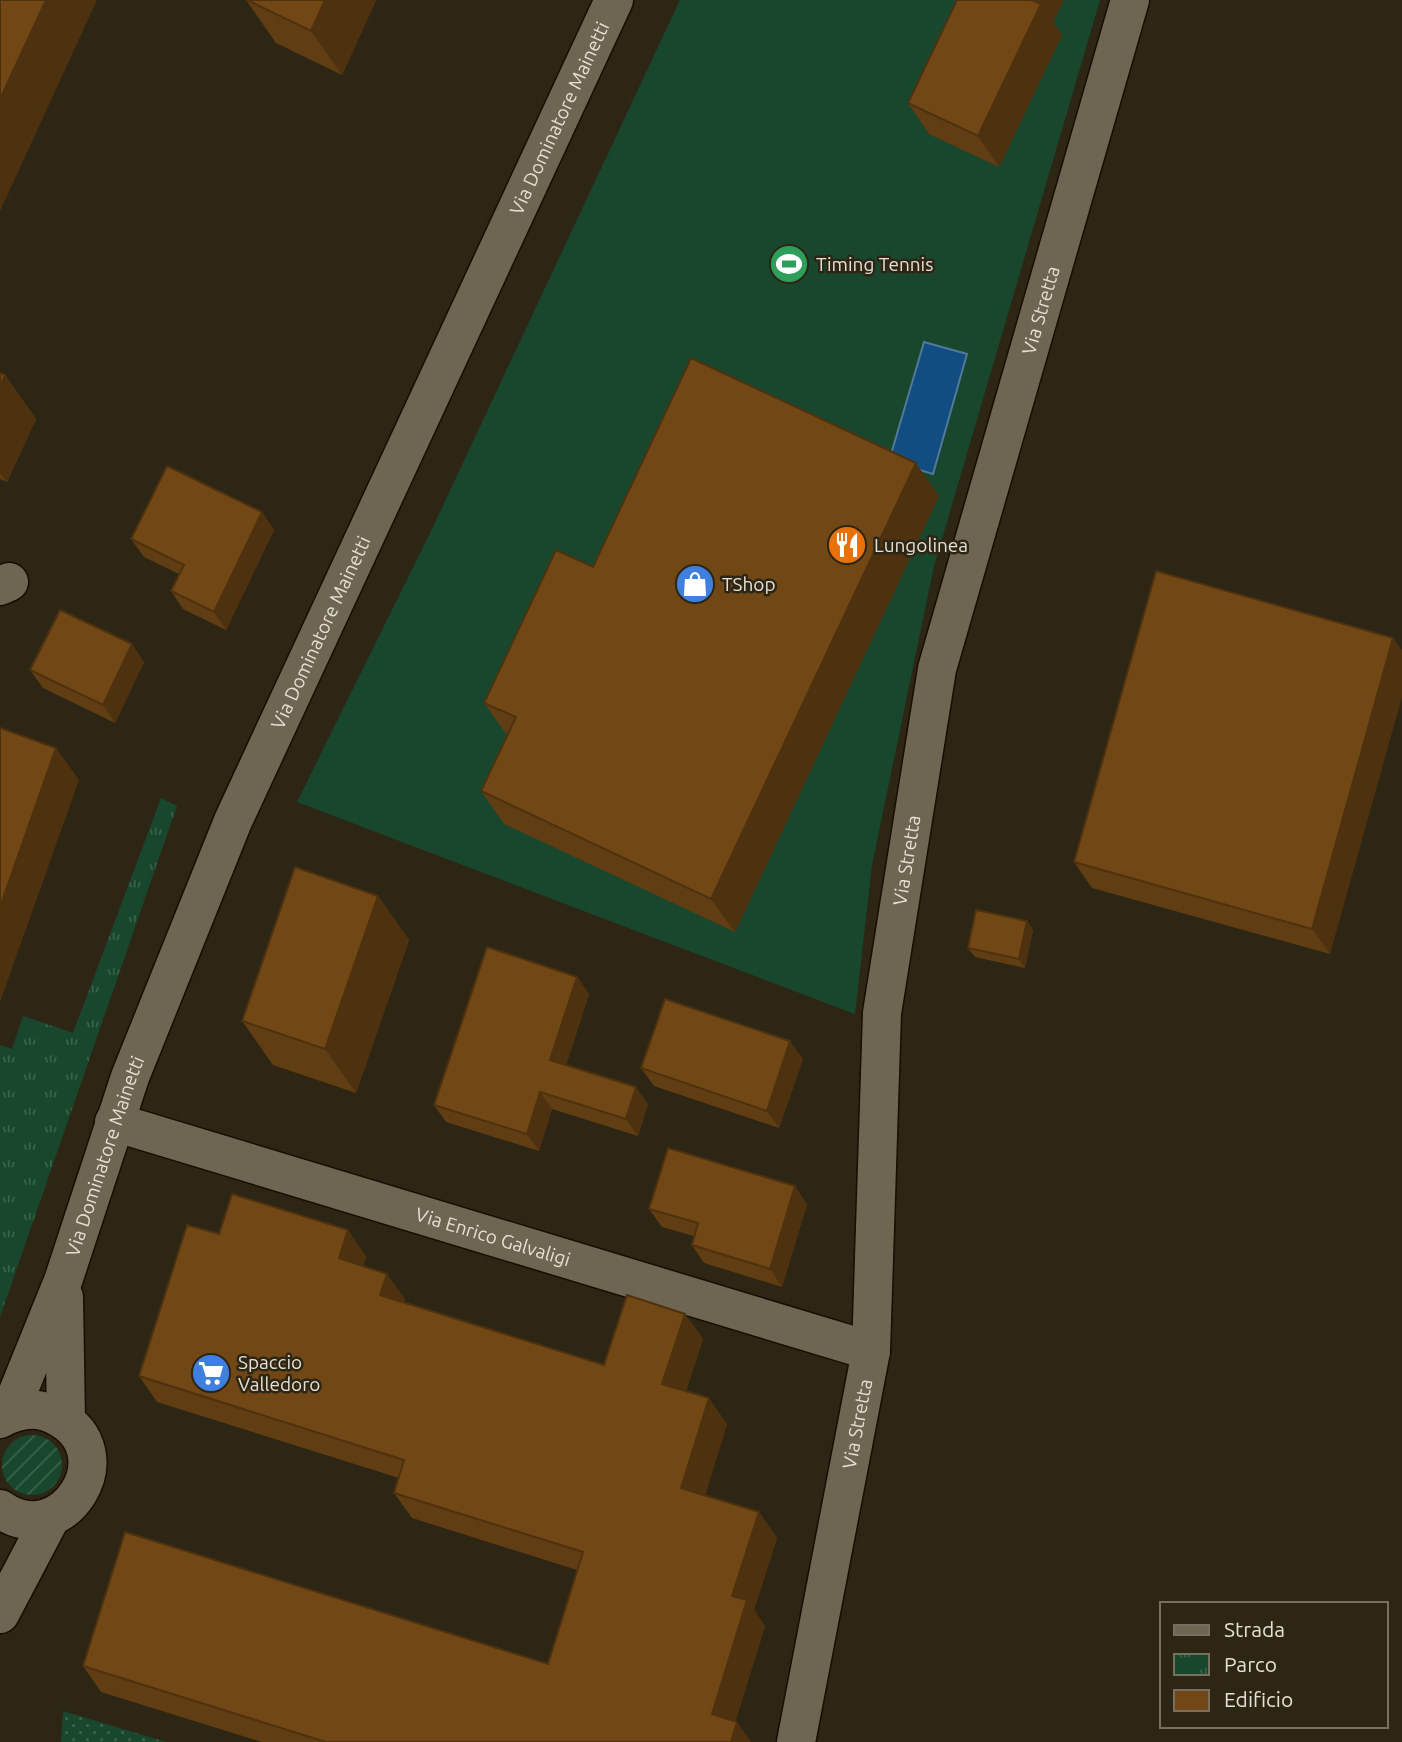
<svg xmlns="http://www.w3.org/2000/svg" width="1402" height="1742" viewBox="0 0 1402 1742" font-family="Ubuntu,sans-serif">
  <style>
    .grass { fill: url(#grass-dots) }
    .park { fill: url(#park-tufts) }
    .garden { fill: url(#garden-furrows) }
    .pitch { fill: #19472e }
    .water { fill: #114d81; stroke: #51799a; stroke-width: 2 }
    .lines { fill: none; stroke-linecap: round; stroke-linejoin: round }
    .minor-casing { stroke: #160f02; stroke-width: 41 }
    .minor { stroke: #6e6653; stroke-width: 38 }
    .wall { fill: #603d12 }
    .shaded-wall { fill: #4e320f }
    .building { fill: #704715; stroke: #4e320f; stroke-width: 2 }
    .labels { text-anchor: middle; stroke-width: 5; stroke-linejoin: round; paint-order: stroke }
    .street-label { font-size: 19px; fill: #e5e0d5; stroke: #2d2615 }
    .poi-label { font-size: 19px; fill: #e5e0d5; stroke: #2d2615; text-anchor: start }
  </style>
  <defs>
    <pattern id="grass-dots" width="8" height="8" patternUnits="userSpaceOnUse" patternTransform="scale(1.75)"><rect width="8" height="8" fill="#19472e"/><path d="M2 2h.1M6 6h.1" fill="none" stroke="#3a614b" stroke-width="1.8" stroke-linecap="round"/></pattern>
    <pattern id="park-tufts" width="24" height="20" patternUnits="userSpaceOnUse" patternTransform="scale(1.75)"><rect width="24" height="20" fill="#19472e"/><path d="M3 7l-1-3M5 7V3M7 7l1-3M15 17l-1-3M17 17v-4M19 17l1-3" fill="none" stroke="#3a614b"/></pattern>
    <pattern id="garden-furrows" width="10" height="10" patternUnits="userSpaceOnUse" patternTransform="scale(1.75)"><rect width="10" height="10" fill="#19472e"/><path d="M-1 1l2-2M0 10L10 0M9 11l2-2" fill="none" stroke="#3a614b"/></pattern>
  </defs>
  <rect width="100%" height="100%" fill="#2d2615"/>
  <path class="grass" d="M 63,1711 L 166,1742 L 61,1742 Z"/>
  <path class="park" d="M 161,798 L 177,806 L 0,1317 L 0,1045 L 12,1049 L 23,1016 L 73,1033 Z"/>
  <circle class="garden" cx="32" cy="1465" r="30"/>
  <path class="pitch" d="M 680,0 L 1100,0 L 934,566 L 872,865 L 855,1014 L 297,802 L 432,529 Z"/>
  <path class="water" d="M 924,342 L 967,354 L 933,474 L 889,461 Z"/>
  <g class="lines">
    <g class="minor-casing">
      <g id="minor">
        <path d="M 0,586 L 9,582"/>
        <path id="s1" d="M 114,1122 L 871,1351"/>
        <path d="M 64,1297 L 66,1421"/>
        <path id="s2" d="M 9,1414 L 63,1281 L 130,1077 L 233,821 L 614,0"/>
        <path d="M 0,1419 C 18,1409 38,1406 56,1416 C 128,1452 62,1554 0,1509"/>
        <path d="M 0,1614 L 51,1517"/>
        <path id="s3" d="M 796,1742 L 871,1351 L 882,1013 L 937,669 L 1130,0"/>
      </g>
    </g>
    <use href="#minor" class="minor"/>
  </g>
  <g class="wall">
    <path d="M 246,0 L 376,0 L 342,75 L 276,43 Z"/>
    <path d="M 1053,22 L 1062,35 L 999,167 L 929,134 L 908,103 Z"/>
    <path d="M 0,373 L 5,375 L 36,419 L 7,482 L 0,479 Z"/>
    <path d="M 939,496 L 735,932 L 504,824 L 481,791 L 507,735 L 484,703 L 593,567 Z"/>
    <path d="M 262,512 L 274,530 L 226,630 L 183,609 L 171,591 L 179,574 L 144,557 L 131,539 Z"/>
    <path d="M 1156,571 L 1330,954 L 1092,888 L 1074,862 Z"/>
    <path d="M 144,662 L 115,723 L 43,688 L 30,670 Z"/>
    <path d="M 378,896 L 409,940 L 356,1093 L 273,1065 L 242,1021 Z"/>
    <path d="M 1027,921 L 1033,930 L 1025,968 L 975,957 L 968,948 Z"/>
    <path d="M 577,977 L 589,994 L 566,1065 L 648,1104 L 638,1136 L 552,1109 L 539,1151 L 446,1122 L 434,1105 Z"/>
    <path d="M 803,1059 L 779,1128 L 654,1086 L 641,1068 Z"/>
    <path d="M 807,1204 L 782,1287 L 704,1263 L 692,1245 L 694,1236 L 662,1227 L 649,1209 Z"/>
    <path d="M 219,1234 L 366,1256 L 363,1266 L 405,1299 L 404,1302 L 604,1365 L 685,1314 L 703,1339 L 686,1391 L 727,1424 L 705,1495 L 759,1512 L 777,1538 L 754,1610 L 765,1626 L 735,1722 L 751,1742 L 262,1742 L 101,1692 L 83,1666 L 548,1664 L 577,1570 L 412,1518 L 394,1493 L 399,1478 L 157,1402 L 139,1376 Z"/>
  </g>
  <g class="shaded-wall">
    <path d="M 46,0 L 97,0 L 0,211 L 0,99 Z"/>
    <path d="M 325,0 L 376,0 L 342,75 L 311,31 Z"/>
    <path d="M 1030,0 L 1064,0 L 1053,22 L 1062,35 L 999,167 L 978,136 Z"/>
    <path d="M 5,375 L 36,419 L 7,482 L 0,473 L 0,386 Z"/>
    <path d="M 916,463 L 939,496 L 735,932 L 711,899 Z"/>
    <path d="M 262,512 L 274,530 L 226,630 L 214,612 Z"/>
    <path d="M 1393,638 L 1402,650 L 1402,697 L 1330,954 L 1312,929 Z"/>
    <path d="M 132,644 L 144,662 L 115,723 L 103,705 Z"/>
    <path d="M 56,748 L 79,780 L 0,1002 L 0,907 Z"/>
    <path d="M 378,896 L 409,940 L 356,1093 L 325,1049 Z"/>
    <path d="M 1027,921 L 1033,930 L 1025,968 L 1019,959 Z"/>
    <path d="M 577,977 L 589,994 L 562,1077 L 550,1060 Z"/>
    <path d="M 790,1041 L 803,1059 L 779,1128 L 767,1111 Z"/>
    <path d="M 636,1087 L 648,1104 L 638,1136 L 626,1119 Z"/>
    <path d="M 540,1092 L 552,1109 L 539,1151 L 527,1134 Z"/>
    <path d="M 795,1186 L 807,1204 L 782,1287 L 770,1269 Z"/>
    <path d="M 348,1230 L 366,1256 L 357,1284 L 339,1258 Z"/>
    <path d="M 387,1274 L 405,1299 L 398,1320 L 380,1295 Z"/>
    <path d="M 685,1314 L 703,1339 L 680,1409 L 662,1384 Z"/>
    <path d="M 709,1398 L 727,1424 L 699,1513 L 681,1488 Z"/>
    <path d="M 759,1512 L 777,1538 L 754,1610 L 765,1626 L 730,1740 L 712,1714 L 732,1596 Z"/>
    <path d="M 737,1722 L 751,1742 L 731,1742 Z"/>
  </g>
  <g class="building">
    <path d="M 0,0 L 46,0 L 0,99 Z"/>
    <path d="M 247,0 L 325,0 L 311,31 Z"/>
    <path d="M 957,0 L 1032,0 L 1041,4 L 978,136 L 908,103 Z"/>
    <path d="M 691,358 L 916,463 L 711,899 L 481,791 L 516,717 L 484,703 L 556,550 L 593,567 Z"/>
    <path d="M 0,373 L 5,375 L 0,386 Z"/>
    <path d="M 167,466 L 262,512 L 214,612 L 171,591 L 184,565 L 131,539 Z"/>
    <path d="M 1156,571 L 1393,638 L 1312,929 L 1074,862 Z"/>
    <path d="M 60,610 L 132,644 L 103,705 L 30,670 Z"/>
    <path d="M 0,728 L 56,748 L 0,907 Z"/>
    <path d="M 295,867 L 378,896 L 325,1049 L 242,1021 Z"/>
    <path d="M 976,910 L 1027,921 L 1019,959 L 968,948 Z"/>
    <path d="M 487,947 L 577,977 L 550,1060 L 636,1087 L 626,1119 L 540,1092 L 527,1134 L 434,1105 Z"/>
    <path d="M 665,999 L 790,1041 L 767,1111 L 641,1068 Z"/>
    <path d="M 668,1148 L 795,1186 L 770,1269 L 692,1245 L 698,1223 L 649,1209 Z"/>
    <path d="M 232,1194 L 348,1230 L 339,1258 L 387,1274 L 380,1295 L 604,1365 L 627,1295 L 685,1314 L 662,1384 L 709,1398 L 681,1488 L 759,1512 L 732,1596 L 747,1600 L 712,1714 L 737,1722 L 731,1742 L 326,1742 L 83,1666 L 125,1532 L 548,1664 L 583,1552 L 394,1493 L 404,1460 L 139,1376 L 187,1225 L 219,1234 Z"/>
  </g>
  <defs>
    <g id="stadium-disc" transform="scale(2.0125)"><circle r="9.5" fill="#2e9e5b" stroke="#2d2615"/><path d="M0-5a6.5 5 0 1 0 0 10a6.5 5 0 1 0 0-10ZM-3.5-1.8h7v3.6h-7Z" fill="#fff"/></g>
    <g id="restaurant-disc" transform="scale(2.0125)"><circle r="9.5" fill="#e8710a" stroke="#2d2615"/><path d="M-5-6h1v4h1v-4h1v4h1v-4h1v5L-1.5 .5V6h-2V.5L-5-1ZM5-6V6H3V1.5H1.5Q1.5-4 5-6Z" fill="#fff"/></g>
    <g id="shop-disc" transform="scale(2.0125)"><circle r="9.5" fill="#3f7fe0" stroke="#2d2615"/><path d="M-5-2.5h2.3a2.7 3.5 0 0 1 5.4 0H5L5.5 6h-11ZM-1.5-2.5h3a1.5 2.3 0 0 0-3 0Z" fill="#fff"/></g>
    <g id="supermarket-disc" transform="scale(2.0125)"><circle r="9.5" fill="#3f7fe0" stroke="#2d2615"/><path d="M-6-5.5h2.5l.6 2H6L4.5 2H-2.5L-4.4-4H-6ZM-1.5 3.2a1.3 1.3 0 1 0 .1 0ZM3 3.2a1.3 1.3 0 1 0 .1 0Z" fill="#fff"/></g>
  </defs>
  <g fill-rule="evenodd">
    <use href="#stadium-disc" x="789" y="264"/>
    <use href="#restaurant-disc" x="847" y="545"/>
    <use href="#shop-disc" x="695" y="584"/>
    <use href="#supermarket-disc" x="211" y="1373"/>
  </g>
  <g class="labels">
    <g class="street-label">
      <text dy="7" stroke="none"><textPath href="#s2" startOffset="1409">Via Dominatore Mainetti</textPath></text>
      <text dy="7" stroke="none"><textPath href="#s3" startOffset="1458">Via Stretta</textPath></text>
      <text dy="7" stroke="none"><textPath href="#s2" startOffset="842">Via Dominatore Mainetti</textPath></text>
      <text dy="7" stroke="none"><textPath href="#s3" startOffset="891">Via Stretta</textPath></text>
      <text dy="7" stroke="none"><textPath href="#s2" startOffset="275">Via Dominatore Mainetti</textPath></text>
      <text dy="7" stroke="none"><textPath href="#s1" startOffset="396">Via Enrico Galvaligi</textPath></text>
      <text dy="7" stroke="none"><textPath href="#s3" startOffset="324">Via Stretta</textPath></text>
    </g>
    <g class="poi-label">
      <text x="816" y="271">Timing Tennis</text>
      <text x="874" y="552">Lungolinea</text>
      <text x="722" y="591">TShop</text>
      <text x="238" y="1369">Spaccio<tspan x="238" dy="22">Valledoro</tspan></text>
    </g>
  </g>
  <rect x="1160" y="1602" width="228" height="126" fill="#2d2615" stroke="#777062" stroke-width="2"/>
  <rect x="1174" y="1625" width="35" height="10" fill="#6e6653" stroke="#777062" stroke-width="2"/>
  <text x="1224" y="1637" font-size="21" fill="#e5e0d5">Strada</text>
  <rect x="1174" y="1654" width="35" height="21" fill="url(#park-tufts)" stroke="#777062" stroke-width="2"/>
  <text x="1224" y="1672" font-size="21" fill="#e5e0d5">Parco</text>
  <rect x="1174" y="1690" width="35" height="21" fill="#704715" stroke="#777062" stroke-width="2"/>
  <text x="1224" y="1707" font-size="21" fill="#e5e0d5">Edificio</text>
</svg>
